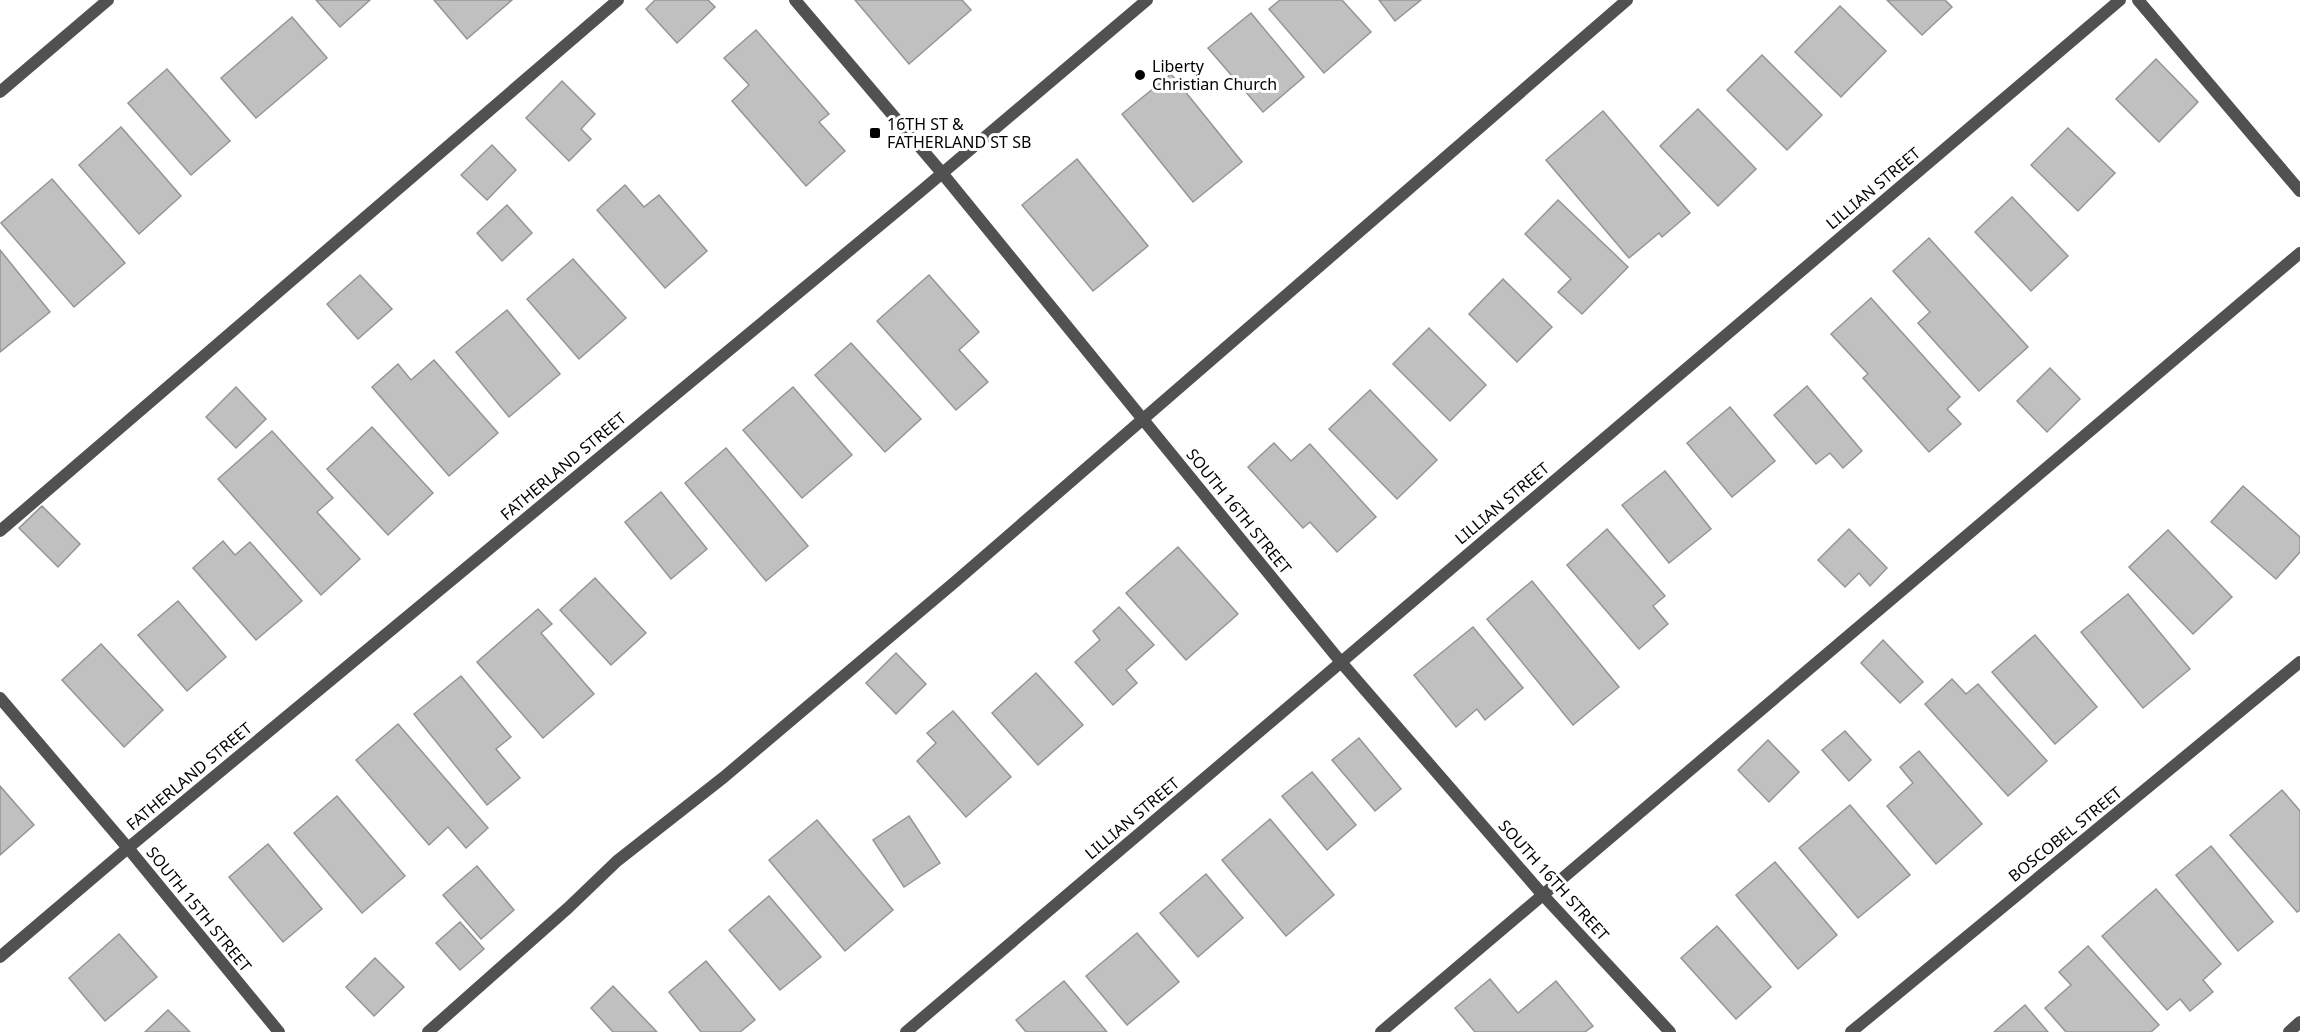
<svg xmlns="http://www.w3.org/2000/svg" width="2300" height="1032" viewBox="0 0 2300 1032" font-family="'Noto Sans',sans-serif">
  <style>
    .building { fill: #c0c0c0; stroke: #959595; stroke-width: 1.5 }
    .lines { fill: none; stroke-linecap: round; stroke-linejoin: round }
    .service { stroke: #515151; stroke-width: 12 }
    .minor { stroke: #515151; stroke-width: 12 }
    .poi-dot { fill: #000; stroke: #fff; stroke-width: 2 }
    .labels { text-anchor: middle; stroke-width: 6; stroke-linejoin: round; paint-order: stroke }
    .poi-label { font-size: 16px; fill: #000; stroke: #fff; text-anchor: start }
    .street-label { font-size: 16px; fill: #000; stroke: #fff }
  </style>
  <rect width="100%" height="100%" fill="#fff"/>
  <g class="building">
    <path d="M 316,0 L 370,0 L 340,27 Z"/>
    <path d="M 434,0 L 512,0 L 467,39 Z"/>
    <path d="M 655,0 L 708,0 L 715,7 L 677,43 L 646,9 Z"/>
    <path d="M 855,0 L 962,0 L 971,10 L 909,64 Z"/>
    <path d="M 1280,0 L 1342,0 L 1371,32 L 1324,73 L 1269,9 Z"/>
    <path d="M 1379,0 L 1421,0 L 1395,21 Z"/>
    <path d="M 1887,0 L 1945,0 L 1952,7 L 1922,35 Z"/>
    <path d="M 1840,6 L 1886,51 L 1841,97 L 1795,52 Z"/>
    <path d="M 1251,13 L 1304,77 L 1263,112 L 1208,48 Z"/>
    <path d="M 292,17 L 327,58 L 256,118 L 221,78 Z"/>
    <path d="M 756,30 L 829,114 L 819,122 L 845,151 L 806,186 L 732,101 L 749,85 L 724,58 Z"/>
    <path d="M 1762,55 L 1822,115 L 1787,150 L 1727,90 Z"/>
    <path d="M 2156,59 L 2198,102 L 2159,142 L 2116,99 Z"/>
    <path d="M 167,69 L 230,141 L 191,175 L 128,103 Z"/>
    <path d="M 1171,74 L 1242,162 L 1193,202 L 1122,114 Z"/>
    <path d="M 562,81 L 595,114 L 581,129 L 591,139 L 569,161 L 526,118 Z"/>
    <path d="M 1698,109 L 1756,169 L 1718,206 L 1660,146 Z"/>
    <path d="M 1603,111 L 1690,213 L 1662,237 L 1659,233 L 1629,258 L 1546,160 Z"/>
    <path d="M 121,127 L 181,196 L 139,234 L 79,165 Z"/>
    <path d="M 2068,128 L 2115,173 L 2078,211 L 2031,165 Z"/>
    <path d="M 492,145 L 516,170 L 487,200 L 461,175 Z"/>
    <path d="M 1077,159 L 1148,246 L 1093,291 L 1022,205 Z"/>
    <path d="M 52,179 L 125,263 L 74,307 L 1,223 Z"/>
    <path d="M 625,185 L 644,207 L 659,195 L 707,251 L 665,288 L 597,210 Z"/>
    <path d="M 2012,197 L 2068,256 L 2031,291 L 1975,232 Z"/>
    <path d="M 1558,200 L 1628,267 L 1582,314 L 1558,292 L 1571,279 L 1525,234 Z"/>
    <path d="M 507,205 L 532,233 L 502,261 L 477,233 Z"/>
    <path d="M 1929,238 L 2028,347 L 1979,391 L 1918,323 L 1930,312 L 1893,271 Z"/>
    <path d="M 0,250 L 50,312 L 0,352 Z"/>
    <path d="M 573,259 L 626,318 L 579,359 L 527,299 Z"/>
    <path d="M 360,275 L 392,309 L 358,339 L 327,304 Z"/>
    <path d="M 929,275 L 979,332 L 959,350 L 988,382 L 956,410 L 877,321 Z"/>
    <path d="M 1503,279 L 1552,327 L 1517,362 L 1469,314 Z"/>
    <path d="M 1871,298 L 1960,397 L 1947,409 L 1961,424 L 1929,452 L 1863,378 L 1868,374 L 1831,334 Z"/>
    <path d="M 507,310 L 560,374 L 509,417 L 456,352 Z"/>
    <path d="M 1429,328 L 1486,385 L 1450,421 L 1393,364 Z"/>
    <path d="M 851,343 L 921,419 L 885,452 L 815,375 Z"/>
    <path d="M 434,360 L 498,433 L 449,476 L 372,387 L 398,364 L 411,380 Z"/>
    <path d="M 2050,368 L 2080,399 L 2047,432 L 2017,401 Z"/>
    <path d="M 1807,386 L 1862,451 L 1843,468 L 1830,453 L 1816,464 L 1774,415 Z"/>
    <path d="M 236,387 L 266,419 L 236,448 L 206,417 Z"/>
    <path d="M 793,387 L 852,455 L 802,498 L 743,430 Z"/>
    <path d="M 1370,390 L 1437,460 L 1397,499 L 1329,429 Z"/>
    <path d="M 1730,407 L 1775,461 L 1732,497 L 1687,443 Z"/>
    <path d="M 372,427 L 433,493 L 388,535 L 327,469 Z"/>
    <path d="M 272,431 L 333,498 L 317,512 L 360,559 L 321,595 L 218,479 Z"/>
    <path d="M 1274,443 L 1291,461 L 1310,444 L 1376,517 L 1337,552 L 1310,522 L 1303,528 L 1248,467 Z"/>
    <path d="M 726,448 L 808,546 L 766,581 L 685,483 Z"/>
    <path d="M 1665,471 L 1711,529 L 1669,563 L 1622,505 Z"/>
    <path d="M 2243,486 L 2300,537 L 2300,552 L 2276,579 L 2211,522 Z"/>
    <path d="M 661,492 L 707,549 L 671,579 L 625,522 Z"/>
    <path d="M 42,506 L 80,544 L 58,567 L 19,528 Z"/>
    <path d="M 1607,529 L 1665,596 L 1653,606 L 1668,624 L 1639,649 L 1567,565 Z"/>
    <path d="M 1849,529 L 1887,568 L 1870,586 L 1859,573 L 1845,587 L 1818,560 Z"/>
    <path d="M 2168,530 L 2232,597 L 2193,634 L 2129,567 Z"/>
    <path d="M 223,541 L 235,555 L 250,542 L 302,601 L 256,640 L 193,568 Z"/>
    <path d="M 1178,547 L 1238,614 L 1186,660 L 1126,593 Z"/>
    <path d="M 595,578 L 646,633 L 611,665 L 560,610 Z"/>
    <path d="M 1532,581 L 1619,687 L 1573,725 L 1487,619 Z"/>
    <path d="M 2128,594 L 2190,669 L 2143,708 L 2081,632 Z"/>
    <path d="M 178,601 L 226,657 L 187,691 L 138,635 Z"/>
    <path d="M 1119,607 L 1154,645 L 1126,670 L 1137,683 L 1113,705 L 1075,662 L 1100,640 L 1093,631 Z"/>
    <path d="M 538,609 L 552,624 L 541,633 L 594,694 L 543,738 L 477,662 Z"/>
    <path d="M 1473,627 L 1523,688 L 1485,720 L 1477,709 L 1456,727 L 1414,675 Z"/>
    <path d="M 2035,635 L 2097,707 L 2055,744 L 1992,672 Z"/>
    <path d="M 1883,640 L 1923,682 L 1900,703 L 1861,663 Z"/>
    <path d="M 101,644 L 163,710 L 124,747 L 62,680 Z"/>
    <path d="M 896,653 L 926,684 L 896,714 L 866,683 Z"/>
    <path d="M 1036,673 L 1083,725 L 1038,765 L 992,713 Z"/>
    <path d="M 461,676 L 511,737 L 496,749 L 520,778 L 487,805 L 414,714 Z"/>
    <path d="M 1952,679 L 1966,694 L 1978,684 L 2047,761 L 2008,796 L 1925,704 Z"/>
    <path d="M 953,711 L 1011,777 L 966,817 L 917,761 L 936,743 L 927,733 Z"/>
    <path d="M 398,724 L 488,828 L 466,848 L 448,827 L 429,845 L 356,760 Z"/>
    <path d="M 1845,731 L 1871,760 L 1849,781 L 1822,750 Z"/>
    <path d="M 1359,738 L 1401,789 L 1375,811 L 1332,760 Z"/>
    <path d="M 1768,740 L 1799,772 L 1769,802 L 1738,770 Z"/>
    <path d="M 1919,751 L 1982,824 L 1936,864 L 1887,806 L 1913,783 L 1900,767 Z"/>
    <path d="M 1312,772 L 1356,825 L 1327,850 L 1282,796 Z"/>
    <path d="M 0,786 L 34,825 L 0,855 Z"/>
    <path d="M 2282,790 L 2300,811 L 2300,910 L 2297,912 L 2230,835 Z"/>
    <path d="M 337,796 L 405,876 L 362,913 L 294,833 Z"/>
    <path d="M 1850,805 L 1910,875 L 1858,918 L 1799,848 Z"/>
    <path d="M 909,816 L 940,863 L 904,887 L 873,840 Z"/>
    <path d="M 1270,819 L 1334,895 L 1286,936 L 1222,860 Z"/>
    <path d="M 817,820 L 893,910 L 845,951 L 769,860 Z"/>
    <path d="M 268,844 L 322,909 L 283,942 L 229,877 Z"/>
    <path d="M 2211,846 L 2273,922 L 2238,951 L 2176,875 Z"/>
    <path d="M 1775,862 L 1837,935 L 1798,969 L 1736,895 Z"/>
    <path d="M 477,866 L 514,910 L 481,939 L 443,895 Z"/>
    <path d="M 1206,874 L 1243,918 L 1198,957 L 1160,913 Z"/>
    <path d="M 2156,889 L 2221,964 L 2203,980 L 2213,992 L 2190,1011 L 2180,999 L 2167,1010 L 2102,936 Z"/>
    <path d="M 769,896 L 821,957 L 780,990 L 729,930 Z"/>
    <path d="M 460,922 L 484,949 L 460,970 L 436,943 Z"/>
    <path d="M 1717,926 L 1771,987 L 1736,1019 L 1681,958 Z"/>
    <path d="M 1137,933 L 1179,982 L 1127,1025 L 1086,976 Z"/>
    <path d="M 119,934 L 157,977 L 105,1021 L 69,978 Z"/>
    <path d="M 2088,946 L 2159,1025 L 2151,1032 L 2066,1032 L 2045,1008 L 2071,985 L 2059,972 Z"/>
    <path d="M 375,958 L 404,987 L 374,1016 L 346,987 Z"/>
    <path d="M 706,961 L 755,1020 L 740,1032 L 701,1032 L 669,992 Z"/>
    <path d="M 1490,979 L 1518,1013 L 1556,981 L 1593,1026 L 1585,1032 L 1475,1032 L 1455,1008 Z"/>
    <path d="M 1064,981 L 1107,1032 L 1026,1032 L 1016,1020 Z"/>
    <path d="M 613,986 L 657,1032 L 613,1032 L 591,1008 Z"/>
    <path d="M 2025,1005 L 2048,1032 L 1994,1032 Z"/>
    <path d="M 168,1010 L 190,1032 L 145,1032 Z"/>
  </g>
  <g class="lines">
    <g class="service">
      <path d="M 2138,0 L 2300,191"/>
      <path d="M 0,531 L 618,0"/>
      <path d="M 428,1032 L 568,908 L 617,861 L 724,777 L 956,581 L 1627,0"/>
      <path d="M 1381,1032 L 2300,253"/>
      <path d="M 2289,1032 L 2300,1022"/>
    </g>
    <g class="minor">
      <path d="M 795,0 L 942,173 L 1340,661 L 1542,894 L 1670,1032"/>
      <path d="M 0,92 L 108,0"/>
      <path d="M 0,698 L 128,848 L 279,1032"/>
      <path d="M 0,957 L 128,848 L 920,192 L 1147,0"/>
      <path d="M 906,1032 L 2120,0"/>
      <path d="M 1851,1032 L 2300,662"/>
    </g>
  </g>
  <g class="poi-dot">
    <circle cx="1140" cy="75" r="6"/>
    <rect x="869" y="127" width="12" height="12" rx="3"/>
  </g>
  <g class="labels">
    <g class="poi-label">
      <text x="1152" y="72">Liberty<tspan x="1152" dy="18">Christian Church</tspan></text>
      <text x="887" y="130">16TH ST &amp;<tspan x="887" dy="18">FATHERLAND ST SB</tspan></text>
    </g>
    <g class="street-label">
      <text transform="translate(1873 188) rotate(-40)" y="6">LILLIAN STREET</text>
      <text transform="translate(563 466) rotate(-40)" y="6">FATHERLAND STREET</text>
      <text transform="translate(1502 503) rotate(-40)" y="6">LILLIAN STREET</text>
      <text transform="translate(1239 511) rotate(51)" y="6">SOUTH 16TH STREET</text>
      <text transform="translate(189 776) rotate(-40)" y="6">FATHERLAND STREET</text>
      <text transform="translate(1132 818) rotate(-40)" y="6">LILLIAN STREET</text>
      <text transform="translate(2065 834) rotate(-39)" y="6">BOSCOBEL STREET</text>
      <text transform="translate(1554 880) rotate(48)" y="6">SOUTH 16TH STREET</text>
      <text transform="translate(199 909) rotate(51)" y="6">SOUTH 15TH STREET</text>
    </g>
  </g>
</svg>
